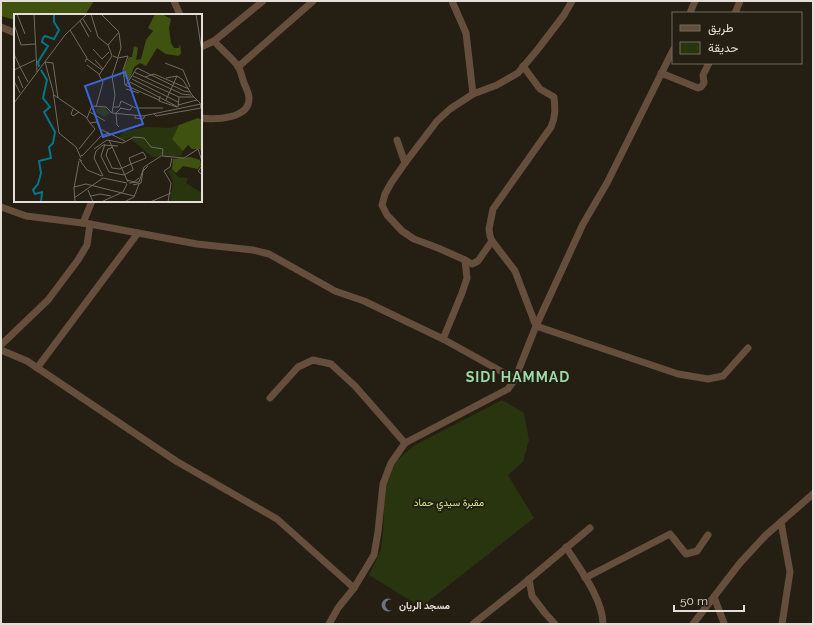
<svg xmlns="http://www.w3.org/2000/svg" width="814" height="625" viewBox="0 0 814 625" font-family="Raleway,Vazirmatn,sans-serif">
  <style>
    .green { fill: #29350e }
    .forest { fill: #3f520f }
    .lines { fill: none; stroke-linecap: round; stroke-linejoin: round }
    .street { stroke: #664e3d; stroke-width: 7 }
    .labels { text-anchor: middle; stroke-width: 4; stroke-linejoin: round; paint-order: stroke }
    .park-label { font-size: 10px; fill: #cbea8f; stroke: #251e13 }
    .poi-label { font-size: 10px; font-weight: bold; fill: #e3ded7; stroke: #251e13; text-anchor: start }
    .district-label { font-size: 14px; font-weight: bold; letter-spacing: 1px; fill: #99dca7; stroke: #251e13 }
    .inset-river { fill: none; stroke: #01768b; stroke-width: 2 }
    .inset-road { fill: none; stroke: #716b61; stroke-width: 1 }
    .view { fill: #3b64d8; fill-opacity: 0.15; stroke: #3b64d8; stroke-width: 2 }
    .inset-edge { fill: none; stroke: #e3ded7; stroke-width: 2 }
  </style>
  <rect width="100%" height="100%" fill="#251e13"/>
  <path class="green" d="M 502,400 L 524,413 L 529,440 L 523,462 L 508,475 L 534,518 L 421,607 L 369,575 L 378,556 L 381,549 L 383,531 L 385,490 L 390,473 L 397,460 L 415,445 Z"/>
  <path class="forest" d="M 1,1 L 94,1 L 85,15 L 15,15 L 15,20 L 1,16 Z"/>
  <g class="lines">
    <g class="street">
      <path d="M 174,1 L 180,15"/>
      <path d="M 452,1 L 466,33 L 473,94"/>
      <path d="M 690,13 L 695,1"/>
      <path d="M 735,13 L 740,1"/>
      <path d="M 1,27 L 15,33"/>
      <path d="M 201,47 L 214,41 L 263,1"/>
      <path d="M 523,66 L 540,89 L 554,97 C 555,108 556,116 551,127 L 493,209 L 489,229 L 490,236 L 492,241 L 515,271 L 536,326 L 678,374 L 708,379 L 723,376 L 748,348"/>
      <path d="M 238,67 L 313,1"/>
      <path d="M 661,73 L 698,88 L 701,87 L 704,83 L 703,75 L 709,63"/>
      <path d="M 201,118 C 215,120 250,119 249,98 C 249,93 246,88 244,83 C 242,78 241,71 238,66 C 232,58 221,49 214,41"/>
      <path d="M 397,140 L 405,163"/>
      <path d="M 1,207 L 26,216 L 90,224 L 197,244 L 253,250 L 269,254 L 335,291 L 364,301 L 443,339 L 515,379"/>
      <path d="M 83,223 L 92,201"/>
      <path d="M 465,260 L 472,264 L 478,261 L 492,241"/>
      <path d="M 443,339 L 462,293 L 467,278 L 465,260 L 438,248 L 414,239 L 402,231 L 387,215 L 382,205 L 385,194 L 391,183 L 405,163 L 437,121 L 450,109 L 473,94 L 497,85 L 518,73 L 538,49 L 564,15 L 572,1"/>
      <path d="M 1,345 L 48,300 L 78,260 L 87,245 L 90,224"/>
      <path d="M 1,350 L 27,361 L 57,381 L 176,461 L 277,519 L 354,588"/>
      <path d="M 37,368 L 138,233"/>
      <path d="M 270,398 L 298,367 L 313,360 L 331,364 L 355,386 L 405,443"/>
      <path d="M 781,522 L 790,572 L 782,624"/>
      <path d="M 566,547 C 579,568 603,599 603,624"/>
      <path d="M 585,578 L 670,534 L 686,554 L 697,551 L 708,535"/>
      <path d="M 529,579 L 532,596 L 545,613 L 555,624"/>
      <path d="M 714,597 L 724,623"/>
      <path d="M 329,624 L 338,608 L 354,588 L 374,555 L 378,532 L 383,484 L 391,463 L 405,443 L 508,389 L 515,379 L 536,326 L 583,224 L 607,183 L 673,50"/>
      <path d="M 473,624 L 521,586 L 590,528"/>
      <path d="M 693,624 L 740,563 L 766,535 L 813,494"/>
    </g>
  </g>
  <defs>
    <g id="mosque-bare" transform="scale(1.08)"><path d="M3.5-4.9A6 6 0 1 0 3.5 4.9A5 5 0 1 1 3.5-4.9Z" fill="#6b7280" stroke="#251e13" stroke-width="2.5" paint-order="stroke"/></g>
  </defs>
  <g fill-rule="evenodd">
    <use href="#mosque-bare" x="388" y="605"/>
  </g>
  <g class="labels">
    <g class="park-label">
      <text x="449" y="506">مقبرة سيدي حماد</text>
    </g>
    <g class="poi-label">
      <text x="399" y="609">مسجد الريان</text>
    </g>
    <g class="district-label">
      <text x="518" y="382">SIDI HAMMAD</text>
    </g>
  </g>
  <g transform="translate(14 14)">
    <rect width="188" height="188" fill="#251e13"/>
    <path d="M 90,93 L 97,99 L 90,103 L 82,98 L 83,94 ZM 165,111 L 158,125 L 169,137 L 167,142 L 138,143 L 115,123 L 111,126 L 105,123 L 110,117 L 132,113 L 156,114 ZM 158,155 L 164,163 L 174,164 L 172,169 L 188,179 L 188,188 L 156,188 L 159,167 L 154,157 Z" fill="#29350e"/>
    <path d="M 141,0 L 148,0 L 157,5 L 155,14 L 157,29 L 160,34 L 165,34 L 166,30 L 167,39 L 165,42 L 152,40 L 143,34 L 132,52 L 126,49 L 120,53 L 116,65 L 110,63 L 110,54 L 115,43 L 118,43 L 120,32 L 124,34 L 122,46 L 127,45 L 132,26 L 139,17 L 134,14 ZM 184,104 L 188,106 L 188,141 L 186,135 L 178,135 L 174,131 L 169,137 L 158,125 L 165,111 ZM 176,143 L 186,146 L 187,151 L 184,155 L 169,152 L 162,159 L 158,155 L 159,145 Z" fill="#3f520f"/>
    <path class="inset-river" d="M 25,53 L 24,48 L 34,32 L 28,28 L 29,24 L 31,22 L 40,25 L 45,16 L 40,8 L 40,0M 27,56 L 33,66 L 29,84 L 36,93 L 30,98 L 41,118 L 39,129 L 35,133 L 37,144 L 25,147 L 27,159 L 24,170 L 19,176 L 21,180 L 28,178 L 27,188"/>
    <path class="inset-road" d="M 3,0 L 11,20M 20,0 L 23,58M 77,0 L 84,23 L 94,31 L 98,42 L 85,61 L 89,68 L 82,93M 87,0 L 105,18 L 94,31M 182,0 L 188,38M 69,5 L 77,18M 66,7 L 75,23M 0,10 L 7,31 L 21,30M 56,16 L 73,44 L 71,48M 79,35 L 88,45 L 95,38M 0,40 L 6,53M 104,43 L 107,34 L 105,19M 104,44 L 114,42 L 109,56 L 111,71 L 145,86M 73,45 L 88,56M 81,46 L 89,55M 31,48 L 39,77 L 45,119 L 62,133 L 67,144M 31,48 L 39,49 L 44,84M 151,49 L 169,56 L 176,73M 73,51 L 85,60M 6,53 L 14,68M 0,56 L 21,46M 120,58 L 168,80 L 177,81M 4,62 L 9,74M 119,62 L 165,83 L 164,93M 131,63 L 140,60 L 175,75M 118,65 L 164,88M 0,67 L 6,79M 116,68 L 164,93M 112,71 L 123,54 L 170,77 L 176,78M 112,75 L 125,79M 40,81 L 72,103 L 76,109 L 83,108 L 86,115 L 111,127M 146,82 L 145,87 L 163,93M 165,83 L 180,83M 152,86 L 163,62M 0,89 L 51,21 L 73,0M 164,91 L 183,86M 99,93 L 105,93 L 107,87 L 122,94 L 149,94M 106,94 L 116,96 L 118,93M 59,95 L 57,100 L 59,102 L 65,98M 76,98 L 91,107M 98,99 L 101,81 L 98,62 L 104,44 L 99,42M 140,100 L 142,102 L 187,94 L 186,89 L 178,81 L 169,66 L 163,62 L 152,64M 121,101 L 121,104 L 129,105 L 131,102M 73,104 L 78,92 L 92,93 L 98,99 L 129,102 L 187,90M 105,113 L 103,111 L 102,99 L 107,94M 95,126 L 114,168M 91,130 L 87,142 L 95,158 L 110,161 L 119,156 L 119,155 L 117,150 L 115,144 L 129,138 L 132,143 L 132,144 L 117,150 L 106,155 L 98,154 L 92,141 L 94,135 L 99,133M 65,135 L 81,115 L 76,109M 80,135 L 93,126 L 109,129 L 120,123 L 130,124 L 137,133 L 149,135 L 148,142 L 170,144 L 184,135 L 188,147M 67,141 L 68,142 L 87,122 L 95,119M 68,147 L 65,145 L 73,156 L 88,162M 188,152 L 184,157 L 188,161M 89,162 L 80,144 L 82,137 L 89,131 L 104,132M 89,164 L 113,169M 113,166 L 120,168 L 125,164M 115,169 L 125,168 L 130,153 L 147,142M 119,171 L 127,169 L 129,157 L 134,152M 60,173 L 72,170 L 120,182M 74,176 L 79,188M 77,182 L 86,180 L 97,182M 60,184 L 89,164M 61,188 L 60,174 L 65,147M 87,188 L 109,178 L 113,170M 110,188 L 120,183 L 125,170M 136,188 L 157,179M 154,188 L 157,169 L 150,157 L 156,153 L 158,144"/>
    <path class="view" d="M 111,58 L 129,110 L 89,123 L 71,72 Z"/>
    <rect width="188" height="188" class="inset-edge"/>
  </g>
  <rect width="814" height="625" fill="none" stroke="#e3ded7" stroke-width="4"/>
  <rect x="672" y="12" width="130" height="52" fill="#251e13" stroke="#716b61"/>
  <rect x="680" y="25" width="20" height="6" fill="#664e3d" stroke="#716b61"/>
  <text x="708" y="32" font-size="12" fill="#e3ded7">طريق</text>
  <rect x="680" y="42" width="20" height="12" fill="#29350e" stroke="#716b61"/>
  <text x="708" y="52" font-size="12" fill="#e3ded7">حديقة</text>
  <path d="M674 605v6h70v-6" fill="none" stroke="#e3ded7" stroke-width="2"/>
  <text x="680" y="605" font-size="12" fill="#e3ded7" stroke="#251e13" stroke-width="3" paint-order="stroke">50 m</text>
</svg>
